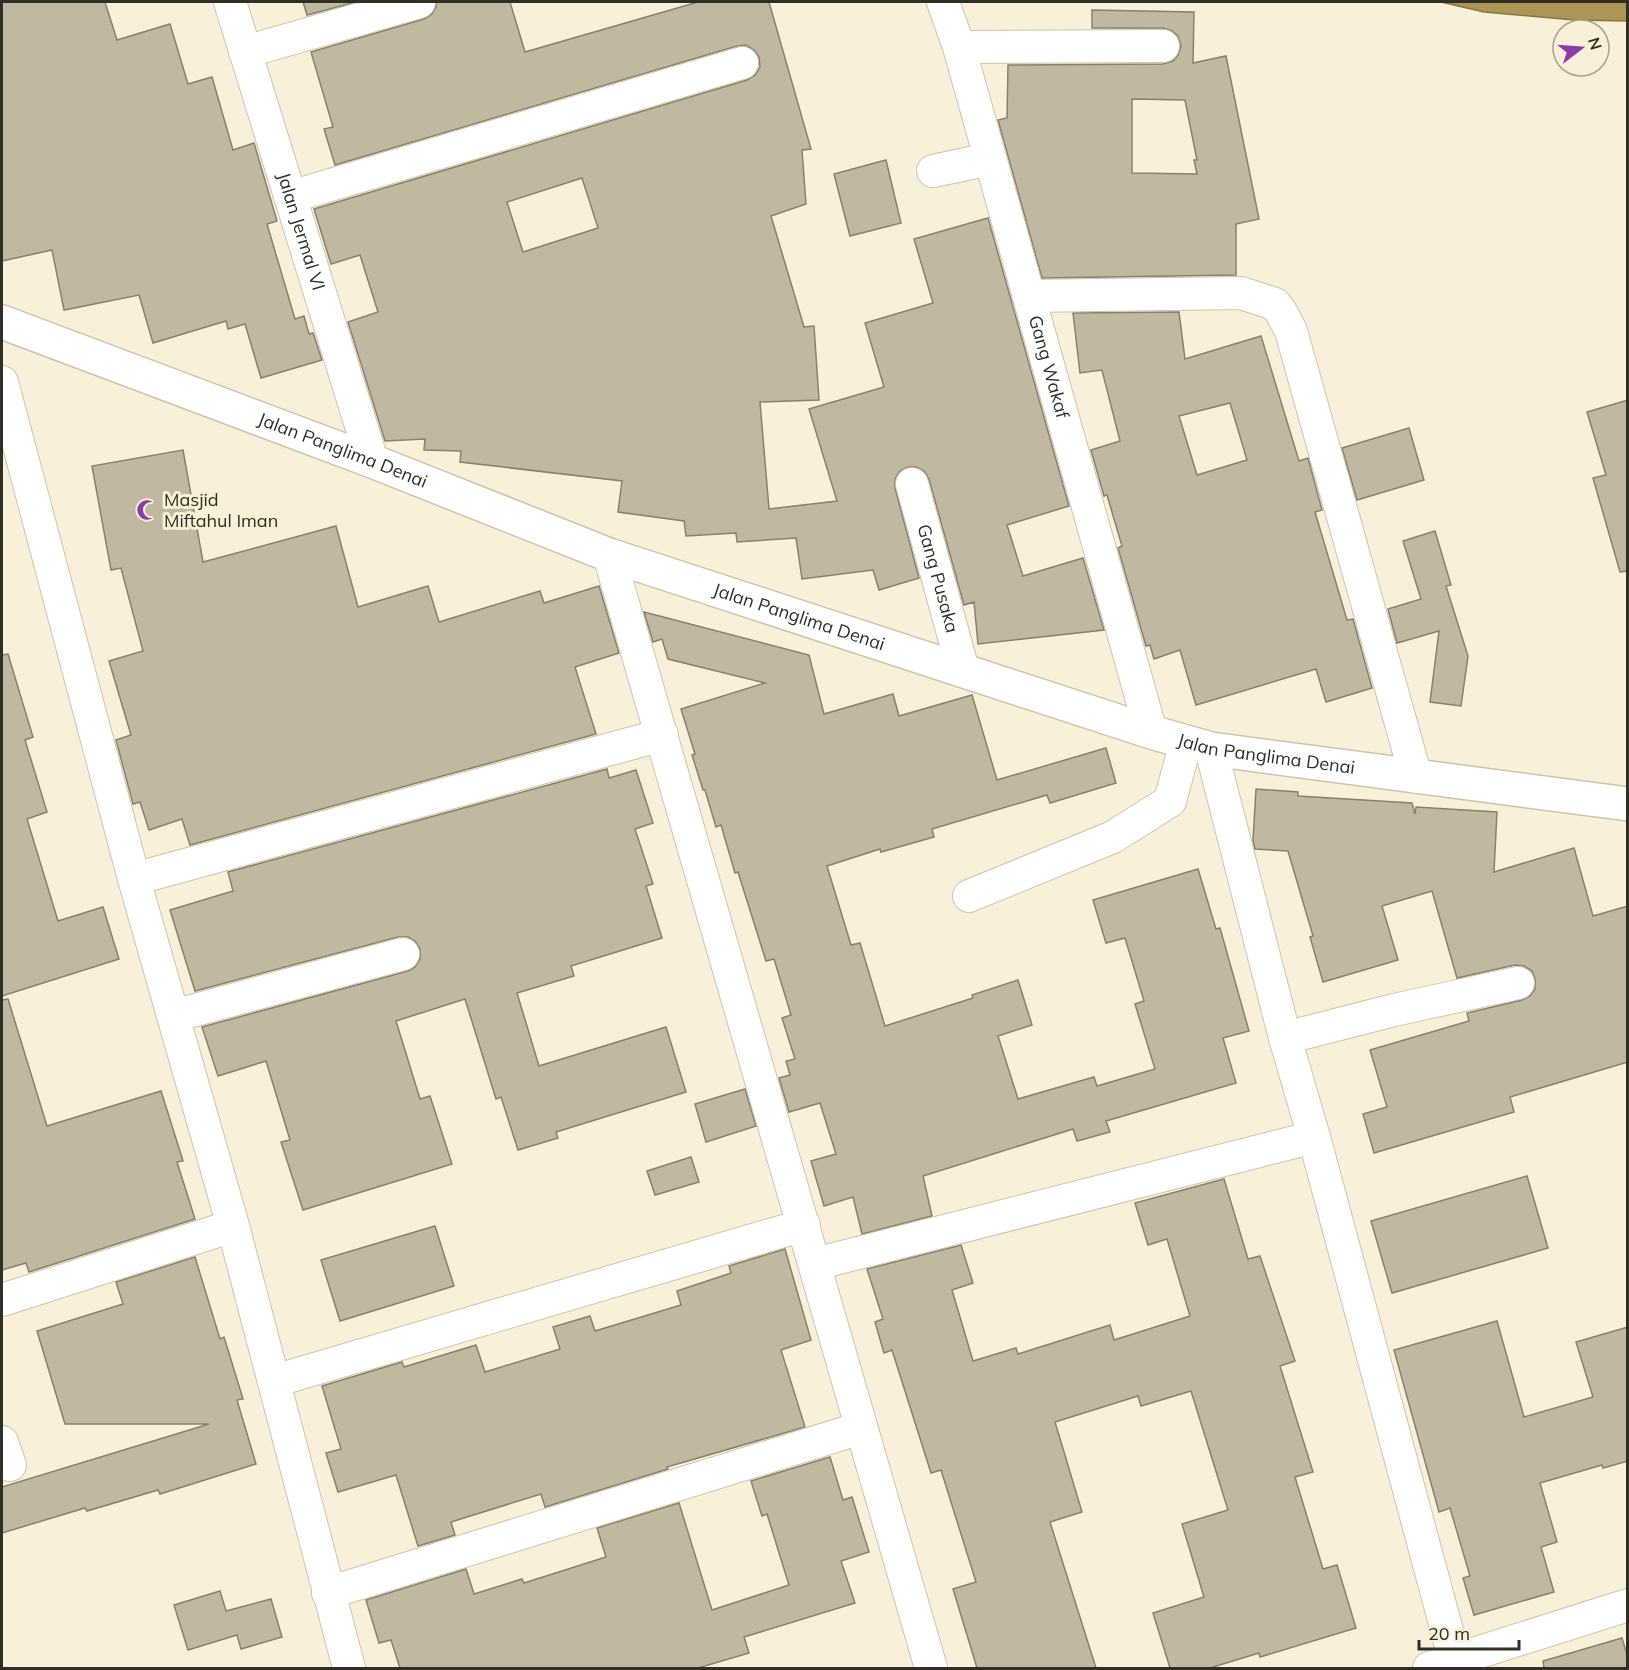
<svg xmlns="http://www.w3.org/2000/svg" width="1629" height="1670" viewBox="0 0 1629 1670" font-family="Mulish,sans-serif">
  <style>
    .water { fill: #ad9654; stroke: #887746; stroke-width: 1.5 }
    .building { fill: #c0b8a1; stroke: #89816b; stroke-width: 1.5; fill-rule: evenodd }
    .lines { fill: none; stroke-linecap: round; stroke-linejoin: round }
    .minor-casing { stroke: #cdc4ad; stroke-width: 34 }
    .major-casing { stroke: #cdc4ad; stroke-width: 36 }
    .minor { stroke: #fff; stroke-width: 32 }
    .major { stroke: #fff; stroke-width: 33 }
    .labels { text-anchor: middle; stroke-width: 6; stroke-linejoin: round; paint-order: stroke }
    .street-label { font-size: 18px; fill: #312e25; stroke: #f8f0d8 }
    .poi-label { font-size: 18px; fill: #312e25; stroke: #f8f0d8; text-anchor: start }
  </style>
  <rect width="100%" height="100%" fill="#f8f0d8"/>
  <path class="water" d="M 1441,2 L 1627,2 L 1627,21 L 1574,20 L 1484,12 Z"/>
  <g class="building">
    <path d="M 2,2 L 105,2 L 117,40 L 170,24 L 188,84 L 212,77 L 233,150 L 254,143 L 277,221 L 267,224 L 295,319 L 304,316 L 309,334 L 313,333 L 322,360 L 261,378 L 245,324 L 228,329 L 226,321 L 153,343 L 139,295 L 64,310 L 52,250 L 2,261 Z"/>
    <path d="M 303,2 L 356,2 L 307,15 Z"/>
    <path d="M 436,2 L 510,2 L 525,52 L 698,2 L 769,2 L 811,149 L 802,150 L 806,204 L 771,216 L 804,327 L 814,326 L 819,400 L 760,402 L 769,509 L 837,501 L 809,409 L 884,387 L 865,323 L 933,303 L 914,239 L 988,218 L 1069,506 L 1007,525 L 1023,576 L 1083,558 L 1104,630 L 978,644 L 974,602 L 964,605 L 929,479 L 924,471 L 916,467 L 908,467 L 900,471 L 895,479 L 895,488 L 919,578 L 879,590 L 873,570 L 802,579 L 796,538 L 737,542 L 736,533 L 686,536 L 684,521 L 618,512 L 622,481 L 460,462 L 461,451 L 424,450 L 425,439 L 385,441 L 348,322 L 378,312 L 360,255 L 331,264 L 314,209 L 747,80 L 755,75 L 760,67 L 759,57 L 754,50 L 746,45 L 737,46 L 335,165 L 324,129 L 333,127 L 311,52 L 424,19 L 432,14 L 436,7 ZM 582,178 L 598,228 L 523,252 L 507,202 Z"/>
    <path d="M 1092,10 L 1194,12 L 1193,63 L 1226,56 L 1259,219 L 1236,224 L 1236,275 L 1042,278 L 998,120 L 1007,118 L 1008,65 L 1163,64 L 1173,61 L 1178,55 L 1181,46 L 1178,36 L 1172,31 L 1163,28 L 1092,28 ZM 1132,99 L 1185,100 L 1197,160 L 1194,160 L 1197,174 L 1132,173 Z"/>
    <path d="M 886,160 L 901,223 L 850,236 L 834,174 Z"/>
    <path d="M 1179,312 L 1185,359 L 1261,336 L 1299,461 L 1308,458 L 1322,510 L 1315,512 L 1347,620 L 1353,619 L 1372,688 L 1326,702 L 1316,669 L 1196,705 L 1180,650 L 1154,659 L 1150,645 L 1146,646 L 1118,548 L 1122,546 L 1107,495 L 1104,496 L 1091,450 L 1120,441 L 1102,370 L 1080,373 L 1073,313 ZM 1230,403 L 1247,460 L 1197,475 L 1179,416 Z"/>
    <path d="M 1628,400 L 1628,571 L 1620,572 L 1593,478 L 1606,475 L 1587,412 Z"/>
    <path d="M 1409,428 L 1424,480 L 1357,500 L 1342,448 Z"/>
    <path d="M 183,450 L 203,562 L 336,526 L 358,607 L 428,586 L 439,622 L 540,591 L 544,603 L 599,586 L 619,653 L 575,667 L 596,734 L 190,845 L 182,819 L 149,830 L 140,802 L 133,804 L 116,740 L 131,735 L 109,661 L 143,651 L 121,568 L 111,570 L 92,466 Z"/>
    <path d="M 1435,531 L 1451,585 L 1446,586 L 1468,656 L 1461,706 L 1430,702 L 1439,631 L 1397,643 L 1388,609 L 1421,599 L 1403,541 Z"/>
    <path d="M 644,612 L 809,655 L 824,714 L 893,694 L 899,716 L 972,695 L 997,780 L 1106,748 L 1116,783 L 1050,803 L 1047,795 L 932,829 L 934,837 L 881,852 L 880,849 L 827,866 L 851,945 L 860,943 L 885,1026 L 973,998 L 972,995 L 1018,980 L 1032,1025 L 998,1036 L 1018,1099 L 1094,1077 L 1097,1086 L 1155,1069 L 1135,1004 L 1144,1001 L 1125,938 L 1106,943 L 1093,900 L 1198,869 L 1216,929 L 1220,928 L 1249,1031 L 1223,1038 L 1236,1083 L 1106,1121 L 1110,1132 L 1077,1141 L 1073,1129 L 923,1176 L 932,1216 L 862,1234 L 853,1197 L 824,1206 L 811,1161 L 836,1154 L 820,1103 L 789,1112 L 779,1078 L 790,1075 L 786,1061 L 795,1059 L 782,1018 L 791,1015 L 774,959 L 766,961 L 738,872 L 735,873 L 721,825 L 716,827 L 705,790 L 703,790 L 692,755 L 695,754 L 681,709 L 765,683 L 668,659 L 662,639 L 653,642 Z"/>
    <path d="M 8,654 L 33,737 L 25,740 L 47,812 L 27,819 L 58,921 L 103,907 L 119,959 L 2,996 L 2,655 Z"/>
    <path d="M 607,769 L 609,778 L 636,770 L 653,823 L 635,829 L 653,884 L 646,886 L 662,938 L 571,966 L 574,976 L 517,993 L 539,1066 L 666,1027 L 686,1092 L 556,1132 L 558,1138 L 518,1150 L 501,1097 L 496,1099 L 465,999 L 396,1021 L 420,1099 L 430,1096 L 452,1164 L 303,1210 L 281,1142 L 290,1140 L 266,1061 L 218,1076 L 202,1027 L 408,971 L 415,967 L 420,959 L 420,949 L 415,941 L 408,937 L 398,937 L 195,991 L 170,910 L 233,891 L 228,872 Z"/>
    <path d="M 1256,789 L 1298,792 L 1298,796 L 1412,803 L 1415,814 L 1416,807 L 1497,812 L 1494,872 L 1574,848 L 1593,916 L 1628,906 L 1628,1062 L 1510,1097 L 1514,1112 L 1374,1153 L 1363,1114 L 1387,1107 L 1370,1050 L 1469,1021 L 1467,1013 L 1522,1000 L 1530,996 L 1535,989 L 1535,979 L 1532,971 L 1524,966 L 1515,965 L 1457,978 L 1432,891 L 1382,906 L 1398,960 L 1323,982 L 1310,937 L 1313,936 L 1288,851 L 1255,849 L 1253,840 Z"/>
    <path d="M 8,999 L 47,1126 L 161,1091 L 183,1161 L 177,1162 L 195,1219 L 29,1272 L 26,1263 L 2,1270 L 2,1000 Z"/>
    <path d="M 745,1089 L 756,1126 L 706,1142 L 695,1104 Z"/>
    <path d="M 691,1157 L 699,1182 L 655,1195 L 647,1171 Z"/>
    <path d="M 1527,1176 L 1548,1248 L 1392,1293 L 1371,1221 Z"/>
    <path d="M 1224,1179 L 1248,1259 L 1260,1256 L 1295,1361 L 1280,1366 L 1313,1472 L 1295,1477 L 1323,1569 L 1337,1565 L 1356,1628 L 1260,1657 L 1259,1653 L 1210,1668 L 1170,1668 L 1153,1613 L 1204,1597 L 1182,1524 L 1228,1510 L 1191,1391 L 1141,1406 L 1138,1396 L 1055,1422 L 1082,1512 L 1050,1522 L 1096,1668 L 977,1668 L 953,1589 L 976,1582 L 941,1470 L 931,1473 L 892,1350 L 884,1353 L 875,1322 L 883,1319 L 867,1269 L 961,1245 L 973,1283 L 952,1290 L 973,1361 L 1016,1348 L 1018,1354 L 1110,1325 L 1114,1340 L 1190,1316 L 1167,1239 L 1148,1245 L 1135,1203 Z"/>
    <path d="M 435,1226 L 454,1286 L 340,1321 L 321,1260 Z"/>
    <path d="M 785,1249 L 811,1340 L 781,1350 L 805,1427 L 667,1467 L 668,1469 L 545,1507 L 541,1494 L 451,1522 L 455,1535 L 418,1546 L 396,1475 L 338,1492 L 326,1453 L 341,1449 L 322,1386 L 402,1362 L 404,1367 L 476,1345 L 485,1372 L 560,1349 L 553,1327 L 590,1316 L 595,1331 L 681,1305 L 677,1291 L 731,1273 L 729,1266 Z"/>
    <path d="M 195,1257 L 220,1339 L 224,1337 L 243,1399 L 237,1400 L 256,1464 L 160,1494 L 158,1490 L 87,1511 L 85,1508 L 2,1533 L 2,1487 L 209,1424 L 65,1424 L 37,1331 L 123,1304 L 116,1282 Z"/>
    <path d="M 1497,1321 L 1524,1417 L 1593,1397 L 1576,1342 L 1628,1327 L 1628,1461 L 1603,1468 L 1602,1465 L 1540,1483 L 1557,1542 L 1541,1547 L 1554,1592 L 1474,1615 L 1463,1578 L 1470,1576 L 1450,1508 L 1439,1512 L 1394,1350 Z"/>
    <path d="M 830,1457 L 843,1500 L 852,1497 L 869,1552 L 841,1561 L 855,1603 L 744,1637 L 749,1653 L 698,1668 L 400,1668 L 391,1640 L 379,1643 L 366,1600 L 466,1569 L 474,1594 L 522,1579 L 524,1583 L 606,1557 L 597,1528 L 679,1503 L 712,1610 L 789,1585 L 767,1514 L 762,1516 L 751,1481 Z"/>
    <path d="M 220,1591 L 226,1611 L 271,1599 L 282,1637 L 241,1649 L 237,1635 L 188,1650 L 174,1605 Z"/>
    <path d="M 1622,1638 L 1628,1658 L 1628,1668 L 1544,1668 L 1543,1661 Z"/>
  </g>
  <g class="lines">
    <g class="minor-casing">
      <g id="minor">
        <path id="s1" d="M 230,2 L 372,461"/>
        <path id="s2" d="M 943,2 L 959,47 L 1151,732"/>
        <path d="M 959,47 L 1163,46"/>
        <path d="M 245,52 L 419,2"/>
        <path d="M 933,171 L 990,159"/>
        <path d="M 290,197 L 742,63"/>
        <path d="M 1029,296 L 1241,293 L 1275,304 L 1281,312 L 1291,331 L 1416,777"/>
        <path d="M 2,382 L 134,879 L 233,1226 L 349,1668"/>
        <path id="s3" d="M 912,484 L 963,670"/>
        <path d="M 609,555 L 931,1668"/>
        <path d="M 1211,749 L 1285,1038 L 1314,1137 L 1457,1668"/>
        <path d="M 134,879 L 662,735"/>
        <path d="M 969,896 L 1113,837 L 1170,801 L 1186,742"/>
        <path d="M 173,1016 L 403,954"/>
        <path d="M 1285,1038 L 1394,1010 L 1518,983"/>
        <path d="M 815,1264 L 1314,1137"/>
        <path d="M 2,1300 L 233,1226"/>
        <path d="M 274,1381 L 804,1225"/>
        <path d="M 2,1442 L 10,1465"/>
        <path d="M 328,1593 L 861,1428"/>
        <path d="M 1429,1668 L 1628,1605"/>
      </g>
    </g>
    <g class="major-casing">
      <g id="major">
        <path id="s4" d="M 2,322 L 372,461 L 609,555 L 1151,732 L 1211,749 L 1628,804"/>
      </g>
    </g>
    <use href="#minor" class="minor"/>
    <use href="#major" class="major"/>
  </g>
  <defs>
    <g id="mosque-bare" transform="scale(1.62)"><path d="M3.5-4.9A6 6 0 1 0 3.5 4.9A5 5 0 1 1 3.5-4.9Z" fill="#8e3aa8" stroke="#f8f0d8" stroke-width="2.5" paint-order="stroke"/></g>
  </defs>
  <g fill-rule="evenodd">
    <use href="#mosque-bare" x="147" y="510"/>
  </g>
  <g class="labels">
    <g class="street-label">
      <text dy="6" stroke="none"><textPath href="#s1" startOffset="240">Jalan Jermal VI</textPath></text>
      <text dy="6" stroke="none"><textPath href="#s2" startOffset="380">Gang Wakaf</textPath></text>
      <text dy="6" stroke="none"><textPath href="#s4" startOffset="364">Jalan Panglima Denai</textPath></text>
      <text dy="6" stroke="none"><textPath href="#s3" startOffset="98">Gang Pusaka</textPath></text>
      <text dy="6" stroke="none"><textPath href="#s4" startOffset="850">Jalan Panglima Denai</textPath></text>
      <text dy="6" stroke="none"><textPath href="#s4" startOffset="1338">Jalan Panglima Denai</textPath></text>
    </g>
    <g class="poi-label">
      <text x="164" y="506">Masjid<tspan x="164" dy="21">Miftahul Iman</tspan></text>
    </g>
  </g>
  <rect width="1629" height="1670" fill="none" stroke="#312e25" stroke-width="6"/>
  <g transform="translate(1581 48) rotate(73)"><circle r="28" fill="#f8f0d8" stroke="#a8a290" stroke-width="1.5"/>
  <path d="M0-4.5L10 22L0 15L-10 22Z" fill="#8e3aa8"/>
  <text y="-9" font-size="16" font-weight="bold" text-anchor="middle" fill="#312e25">N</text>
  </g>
  <path d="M1419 1640v9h100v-9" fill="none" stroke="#312e25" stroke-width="3"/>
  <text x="1428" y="1640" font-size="18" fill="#312e25" stroke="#f8f0d8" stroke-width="4.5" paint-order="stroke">20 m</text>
</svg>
